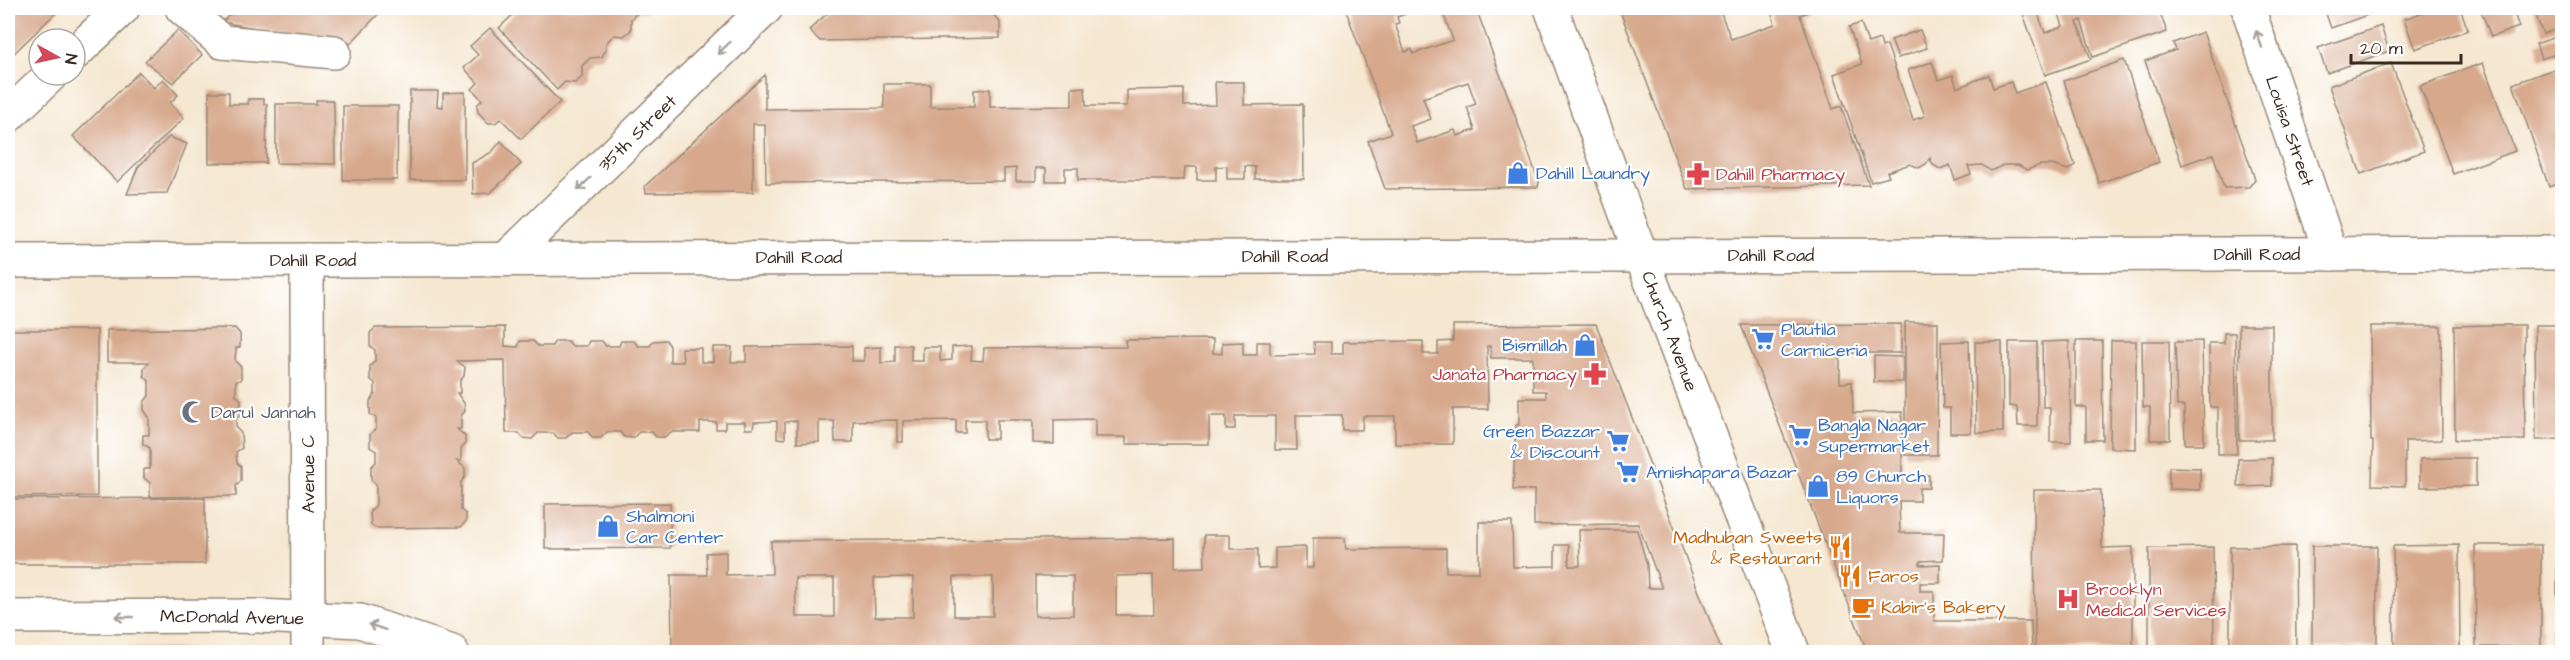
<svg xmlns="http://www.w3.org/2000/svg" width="2570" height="660" viewBox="0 0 2570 660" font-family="'Architects Daughter',sans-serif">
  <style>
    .building { fill: #d7a88c; fill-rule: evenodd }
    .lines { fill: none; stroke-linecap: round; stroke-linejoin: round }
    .minor-casing { stroke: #988877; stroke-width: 36 }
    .major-casing { stroke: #988877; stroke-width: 36 }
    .minor { stroke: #fff; stroke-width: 33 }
    .major { stroke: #fff; stroke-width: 33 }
    .oneway { stroke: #a79f9a }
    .labels { text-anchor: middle; stroke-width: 4.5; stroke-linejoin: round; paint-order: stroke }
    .street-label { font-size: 18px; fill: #3b2a1e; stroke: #fff }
    .shop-label { font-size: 18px; fill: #366cbe; stroke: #fff; text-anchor: start }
    .health-label { font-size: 18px; fill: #be3a42; stroke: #fff; text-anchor: start }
    .worship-label { font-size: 18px; fill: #5b616d; stroke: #fff; text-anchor: start }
    .food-label { font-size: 18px; fill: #c56008; stroke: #fff; text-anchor: start }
  </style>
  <rect width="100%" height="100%" fill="#fff"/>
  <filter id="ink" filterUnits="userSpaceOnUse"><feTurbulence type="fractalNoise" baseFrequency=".0167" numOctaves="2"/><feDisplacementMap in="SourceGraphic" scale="12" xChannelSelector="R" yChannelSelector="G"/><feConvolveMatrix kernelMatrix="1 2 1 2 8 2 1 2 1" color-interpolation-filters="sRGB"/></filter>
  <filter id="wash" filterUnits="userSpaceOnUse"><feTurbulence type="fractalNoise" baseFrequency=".008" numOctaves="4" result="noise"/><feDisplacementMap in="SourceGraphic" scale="24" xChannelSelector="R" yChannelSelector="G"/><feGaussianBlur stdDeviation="1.35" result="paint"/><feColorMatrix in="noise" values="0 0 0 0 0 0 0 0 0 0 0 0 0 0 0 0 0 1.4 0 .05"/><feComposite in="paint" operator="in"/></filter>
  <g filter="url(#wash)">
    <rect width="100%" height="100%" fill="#f5e7d0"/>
    <g id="blocks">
      <g class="building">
        <path d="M 8,8 L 61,8 L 8,59 Z"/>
        <path d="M 237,8 L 384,8 L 349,45 L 222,22 Z"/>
        <path d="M 520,8 L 653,8 L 645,12 L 639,11 L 631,19 L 631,30 L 624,36 L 614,35 L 606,43 L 606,49 L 602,57 L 590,58 L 582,66 L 582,77 L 575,83 L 565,82 L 557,90 L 499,28 Z"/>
        <path d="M 833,8 L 995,8 L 991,12 L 1000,22 L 1000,38 L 820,41 L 809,30 Z"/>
        <path d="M 1345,8 L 1422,8 L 1397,17 L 1399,23 L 1395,24 L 1405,52 L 1412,49 L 1413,54 L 1453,40 L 1441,8 L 1476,8 L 1539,182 L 1538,187 L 1385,189 L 1368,141 L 1391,133 ZM 1468,82 L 1476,104 L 1467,107 L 1475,130 L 1457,136 L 1455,130 L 1417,143 L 1411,126 L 1431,119 L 1423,98 Z"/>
        <path d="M 1619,8 L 1719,8 L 1731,39 L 1775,24 L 1770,8 L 1807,8 L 1808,12 L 1800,15 L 1833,109 L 1841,106 L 1869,185 L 1687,189 Z"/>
        <path d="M 2031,8 L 2036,8 L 2045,33 L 2063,26 L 2057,8 L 2158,8 L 2167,32 L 2093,57 L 2081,20 L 2077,22 L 2091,59 L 2045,75 L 2022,11 Z"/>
        <path d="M 2324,8 L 2387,8 L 2331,28 Z"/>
        <path d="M 2435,8 L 2460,8 L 2468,30 L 2415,49 L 2404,19 Z"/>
        <path d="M 2480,8 L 2512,8 L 2519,27 L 2491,37 Z"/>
        <path d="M 2533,8 L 2562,8 L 2562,27 L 2543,34 Z"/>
        <path d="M 1861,23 L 1868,43 L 1880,39 L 1882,47 L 1887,45 L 1913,120 L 1925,116 L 1908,70 L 1932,62 L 1938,80 L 1953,75 L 1957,88 L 1989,75 L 1993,88 L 2011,82 L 2015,93 L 2046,82 L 2075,165 L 2068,170 L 2052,165 L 2040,165 L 2027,170 L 2018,165 L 2004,165 L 1991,171 L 1982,165 L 1968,166 L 1971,174 L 1955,180 L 1950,165 L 1940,169 L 1933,165 L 1930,158 L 1926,164 L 1919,168 L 1910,164 L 1887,172 L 1889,177 L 1871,182 L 1834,74 L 1862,64 L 1849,27 Z"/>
        <path d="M 2381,26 L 2389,51 L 2327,73 L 2318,48 Z"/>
        <path d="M 490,28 L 560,102 L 521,139 L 501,119 L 495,123 L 488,123 L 478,112 L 477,105 L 482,100 L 472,89 L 478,83 L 464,68 L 478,55 L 470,46 Z"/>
        <path d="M 178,30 L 202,55 L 173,83 L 145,61 Z"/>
        <path d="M 1920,30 L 1927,48 L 1898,58 L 1891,40 Z"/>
        <path d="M 2203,32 L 2255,179 L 2249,187 L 2224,188 L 2213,154 L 2182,165 L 2145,61 L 2176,50 L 2173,43 Z"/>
        <path d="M 2561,35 L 2562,52 L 2541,59 L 2536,44 Z"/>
        <path d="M 2124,60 L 2159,162 L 2099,183 L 2064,81 Z"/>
        <path d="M 2391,63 L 2424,151 L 2361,174 L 2329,86 Z"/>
        <path d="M 2483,63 L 2515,151 L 2453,174 L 2420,86 Z"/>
        <path d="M 2562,66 L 2562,182 L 2549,187 L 2513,84 Z"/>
        <path d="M 139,72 L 154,88 L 163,79 L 178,95 L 170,103 L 184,118 L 117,182 L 73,136 Z"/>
        <path d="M 765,75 L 765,109 L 884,108 L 884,84 L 930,84 L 930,107 L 974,107 L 974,90 L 990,89 L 990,107 L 1072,106 L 1072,88 L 1085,87 L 1086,106 L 1127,106 L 1127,90 L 1184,89 L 1184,106 L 1216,105 L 1215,82 L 1244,82 L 1244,105 L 1303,104 L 1304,179 L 1255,179 L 1255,167 L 1245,166 L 1245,179 L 1227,179 L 1227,166 L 1216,167 L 1216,180 L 1197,180 L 1197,167 L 1185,167 L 1184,180 L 1078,180 L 1078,168 L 1065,168 L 1065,181 L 1046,181 L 1046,168 L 1036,168 L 1036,181 L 1016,181 L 1016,168 L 1004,169 L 1004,181 L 766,183 L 765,124 L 753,124 L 753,192 L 646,193 L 645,186 Z"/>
        <path d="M 410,91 L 438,91 L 437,106 L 443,107 L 443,93 L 465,92 L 465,180 L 410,180 Z"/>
        <path d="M 209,92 L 229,92 L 229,104 L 248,104 L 248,99 L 264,99 L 264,104 L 267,104 L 266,163 L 209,163 Z"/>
        <path d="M 316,100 L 332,100 L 334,105 L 335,164 L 276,163 L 276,104 L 316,104 Z"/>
        <path d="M 343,106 L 398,106 L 397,180 L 343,180 Z"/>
        <path d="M 169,137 L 187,144 L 167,193 L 127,194 L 138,167 Z"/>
        <path d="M 501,141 L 521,164 L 490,193 L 473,194 L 472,163 L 492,152 Z"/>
        <path d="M 1905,322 L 1938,322 L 1937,455 L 1905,455 Z"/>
        <path d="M 1596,324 L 1722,652 L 1175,652 L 1175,648 L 672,652 L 671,575 L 707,575 L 706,553 L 726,552 L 726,575 L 772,574 L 771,541 L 1175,538 L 1175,568 L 1205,567 L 1204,535 L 1230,535 L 1230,549 L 1258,549 L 1258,569 L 1275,568 L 1275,548 L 1306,547 L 1306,568 L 1313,568 L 1313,538 L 1345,538 L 1346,549 L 1446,548 L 1446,572 L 1479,572 L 1479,522 L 1512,522 L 1513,567 L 1555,566 L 1555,545 L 1569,545 L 1569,566 L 1580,566 L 1579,530 L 1637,530 L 1647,565 L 1648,588 L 1662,588 L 1638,524 L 1534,525 L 1534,490 L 1513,490 L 1516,425 L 1519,425 L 1519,398 L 1546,398 L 1546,391 L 1533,391 L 1533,358 L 1491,358 L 1490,346 L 1487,346 L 1488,409 L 1453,409 L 1453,444 L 1395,444 L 1395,416 L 1363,416 L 1362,430 L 1342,430 L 1342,415 L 1296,415 L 1297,450 L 1275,450 L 1275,416 L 1235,416 L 1235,429 L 1226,429 L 1226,416 L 1209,416 L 1209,444 L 1126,444 L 1126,437 L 1095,437 L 1095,419 L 1054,420 L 1054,444 L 1033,443 L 1033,420 L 997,420 L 997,439 L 985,439 L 985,420 L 965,420 L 965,433 L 956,433 L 956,420 L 903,421 L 903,442 L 897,442 L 897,420 L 853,421 L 853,442 L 835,442 L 834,421 L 819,421 L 819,442 L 797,443 L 797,421 L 793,421 L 785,422 L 785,439 L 777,438 L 777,421 L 754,422 L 753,429 L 745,429 L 745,422 L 725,422 L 725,429 L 716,429 L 716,422 L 700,422 L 700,432 L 671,432 L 664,437 L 656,437 L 652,432 L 639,432 L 633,438 L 624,437 L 620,432 L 607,432 L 601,438 L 593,438 L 588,432 L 572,432 L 566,438 L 558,438 L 553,433 L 538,433 L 532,439 L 523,438 L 519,433 L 506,433 L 505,360 L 457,361 L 465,367 L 464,376 L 460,381 L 460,393 L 457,393 L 464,403 L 465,411 L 461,416 L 461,429 L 457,429 L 465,436 L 465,444 L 461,449 L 461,461 L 457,461 L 465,468 L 465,477 L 461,482 L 461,510 L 466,514 L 466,521 L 461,527 L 376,528 L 371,525 L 370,511 L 376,505 L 376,484 L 371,480 L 371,467 L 376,462 L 376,451 L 370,447 L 370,434 L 376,429 L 376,418 L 370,414 L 370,401 L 375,394 L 375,383 L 370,379 L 370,366 L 375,361 L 375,350 L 370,346 L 370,333 L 375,328 L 505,327 L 505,346 L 518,347 L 520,341 L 533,341 L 538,346 L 552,346 L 555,341 L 568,341 L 572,346 L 587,346 L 589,341 L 602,341 L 606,346 L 619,346 L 621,341 L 634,341 L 638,346 L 650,346 L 653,341 L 666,340 L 670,346 L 670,362 L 683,362 L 682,348 L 701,348 L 701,362 L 713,362 L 713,347 L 732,347 L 731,362 L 746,362 L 746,347 L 852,346 L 852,361 L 864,361 L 864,348 L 881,347 L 881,363 L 895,362 L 895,345 L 911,345 L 911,361 L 923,361 L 923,347 L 940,347 L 940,361 L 952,360 L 952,347 L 972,346 L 971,360 L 983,361 L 984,348 L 1126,347 L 1125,340 L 1213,339 L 1213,353 L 1222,354 L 1222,343 L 1243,342 L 1243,355 L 1257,355 L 1257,342 L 1270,342 L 1270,354 L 1275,355 L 1315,354 L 1314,342 L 1331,342 L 1331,354 L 1343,354 L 1343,342 L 1423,341 L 1423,354 L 1438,354 L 1438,342 L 1453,341 L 1453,325 ZM 1153,575 L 1154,615 L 1116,615 L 1116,576 ZM 1035,576 L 1073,576 L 1073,615 L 1035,616 ZM 913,577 L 913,617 L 875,617 L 874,578 ZM 954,577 L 993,577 L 993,616 L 954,616 ZM 795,578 L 834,578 L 834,617 L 796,617 Z"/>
        <path d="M 1901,324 L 1901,353 L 1840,353 L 1840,383 L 1852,382 L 1853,413 L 1902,412 L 1902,475 L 1929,475 L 1929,488 L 1919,488 L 1919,501 L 1899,501 L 1900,533 L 1944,533 L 1943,560 L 1920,561 L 1920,565 L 1940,564 L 1940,583 L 1920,583 L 1920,591 L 1934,591 L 1934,621 L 2031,621 L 2032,652 L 1867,652 L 1741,325 Z"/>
        <rect x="2239" y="325" width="33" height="115"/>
        <path d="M 2488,325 L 2524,325 L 2525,440 L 2455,440 L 2454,326 Z"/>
        <path d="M 2535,325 L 2562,325 L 2562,439 L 2536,440 Z"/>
        <path d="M 2370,326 L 2441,326 L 2442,440 L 2405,441 L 2405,486 L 2372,485 L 2373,441 L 2371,441 Z"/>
        <path d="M 235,328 L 240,334 L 240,347 L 236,348 L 235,361 L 241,367 L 241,380 L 236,381 L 236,395 L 241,400 L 241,415 L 236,418 L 236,428 L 241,433 L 242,448 L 236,452 L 237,463 L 241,466 L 241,481 L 236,486 L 236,496 L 150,497 L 150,483 L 144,478 L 144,469 L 150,469 L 150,448 L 143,444 L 143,435 L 149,435 L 149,417 L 144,410 L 144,402 L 149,396 L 149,381 L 144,376 L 144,368 L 149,362 L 107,362 L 107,330 Z"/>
        <path d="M 8,330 L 97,330 L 97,496 L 8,497 Z"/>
        <path d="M 2224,333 L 2235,333 L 2237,454 L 2218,454 L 2218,407 L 2210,407 L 2209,343 L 2224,343 Z"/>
        <path d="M 1969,341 L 1971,433 L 1950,433 L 1950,408 L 1943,408 L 1941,342 Z"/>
        <path d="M 2069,341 L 2071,442 L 2050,442 L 2050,407 L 2043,407 L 2042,342 Z"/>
        <path d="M 2076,341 L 2102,341 L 2103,440 L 2086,440 L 2086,407 L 2076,407 Z"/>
        <path d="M 2111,341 L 2136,341 L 2136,449 L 2110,448 Z"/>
        <path d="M 2142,341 L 2169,341 L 2170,440 L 2150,440 L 2150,407 L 2143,407 Z"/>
        <path d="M 2202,341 L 2204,444 L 2185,444 L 2184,406 L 2177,406 L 2175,342 Z"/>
        <path d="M 1975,342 L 2002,342 L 2003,432 L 1976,433 Z"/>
        <path d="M 2009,342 L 2037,342 L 2037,426 L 2018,426 L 2017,407 L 2009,406 Z"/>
        <path d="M 1874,356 L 1903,357 L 1903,382 L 1874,382 Z"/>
        <path d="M 2272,458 L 2272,486 L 2238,487 L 2238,459 Z"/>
        <path d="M 2446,458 L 2476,458 L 2476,486 L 2420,487 L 2420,459 Z"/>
        <path d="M 2169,467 L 2200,468 L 2200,490 L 2169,489 Z"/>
        <path d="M 2034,490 L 2101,490 L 2102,548 L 2133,547 L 2133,649 L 2035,651 Z"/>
        <path d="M 205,498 L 205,564 L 8,564 L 8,499 Z"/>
        <path d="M 670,503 L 670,548 L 545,549 L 545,504 Z"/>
        <path d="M 2459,545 L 2460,647 L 2394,647 L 2393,546 Z"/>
        <path d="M 2475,545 L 2541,545 L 2541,646 L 2476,647 Z"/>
        <rect x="2557" y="545" width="5" height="101"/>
        <path d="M 2295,546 L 2296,648 L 2230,648 L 2230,547 Z"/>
        <path d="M 2312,546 L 2377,546 L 2377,647 L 2312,648 Z"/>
        <path d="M 2213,547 L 2214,648 L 2149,649 L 2149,548 Z"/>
        <path d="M 105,648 L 231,650 L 231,652 L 105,652 Z"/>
      </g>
    </g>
  </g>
  <g filter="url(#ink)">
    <use href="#blocks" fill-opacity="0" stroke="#988877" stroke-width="1.5"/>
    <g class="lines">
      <g class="minor-casing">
        <g id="minor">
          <path d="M 182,8 L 222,42 L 334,52"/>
          <path d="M 2248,8 L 2331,254"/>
          <path d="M 75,53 L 123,8"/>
          <path d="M 8,116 L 51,75"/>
          <path d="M 507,258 L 766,8"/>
          <path d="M 307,260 L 308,652"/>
          <path d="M 8,261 L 2562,253"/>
        </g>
      </g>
      <g class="major-casing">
        <g id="major">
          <path d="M 1551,8 L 1641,255 L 1793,652"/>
          <path d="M 8,617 L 259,616 L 360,621 L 452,652"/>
        </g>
      </g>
      <use href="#minor" class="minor"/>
      <use href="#major" class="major"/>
    </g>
    <defs><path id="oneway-shaft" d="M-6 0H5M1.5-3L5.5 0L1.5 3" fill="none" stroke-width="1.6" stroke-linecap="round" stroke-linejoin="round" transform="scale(1.5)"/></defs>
    <g class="oneway">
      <use href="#oneway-shaft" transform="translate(2259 39) rotate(-109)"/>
      <use href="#oneway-shaft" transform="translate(724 48) rotate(136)"/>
      <use href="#oneway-shaft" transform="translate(584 184) rotate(136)"/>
      <use href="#oneway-shaft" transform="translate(124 617) rotate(180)"/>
      <use href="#oneway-shaft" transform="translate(377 627) rotate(-161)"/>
    </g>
  </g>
  <defs>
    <g id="shop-bare" transform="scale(1.8)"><path d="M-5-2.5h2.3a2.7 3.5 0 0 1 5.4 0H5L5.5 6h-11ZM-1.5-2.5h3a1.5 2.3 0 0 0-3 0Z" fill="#3f7fe0" stroke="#fff" stroke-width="2.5" paint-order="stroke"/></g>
    <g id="pharmacy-bare" transform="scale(1.8)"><path d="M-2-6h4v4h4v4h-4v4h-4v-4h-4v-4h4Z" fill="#e0444e" stroke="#fff" stroke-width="2.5" paint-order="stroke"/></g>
    <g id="supermarket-bare" transform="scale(1.8)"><path d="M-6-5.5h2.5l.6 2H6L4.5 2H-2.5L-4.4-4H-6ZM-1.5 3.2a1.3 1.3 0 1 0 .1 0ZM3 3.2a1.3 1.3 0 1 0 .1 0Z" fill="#3f7fe0" stroke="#fff" stroke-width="2.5" paint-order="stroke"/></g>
    <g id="mosque-bare" transform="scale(1.8)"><path d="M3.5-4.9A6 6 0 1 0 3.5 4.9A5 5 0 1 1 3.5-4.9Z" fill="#6b7280" stroke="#fff" stroke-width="2.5" paint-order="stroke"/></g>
    <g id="restaurant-bare" transform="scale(1.8)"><path d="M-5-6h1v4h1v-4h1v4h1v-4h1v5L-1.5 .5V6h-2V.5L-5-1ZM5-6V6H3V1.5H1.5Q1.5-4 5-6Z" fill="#e8710a" stroke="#fff" stroke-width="2.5" paint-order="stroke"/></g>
    <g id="hospital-bare" transform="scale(1.8)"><path d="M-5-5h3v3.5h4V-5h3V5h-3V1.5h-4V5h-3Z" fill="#e0444e" stroke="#fff" stroke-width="2.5" paint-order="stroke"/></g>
    <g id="cafe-bare" transform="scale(1.8)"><path d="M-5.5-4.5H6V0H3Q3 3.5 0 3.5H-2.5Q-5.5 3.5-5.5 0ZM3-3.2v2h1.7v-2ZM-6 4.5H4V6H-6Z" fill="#e8710a" stroke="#fff" stroke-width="2.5" paint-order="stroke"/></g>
  </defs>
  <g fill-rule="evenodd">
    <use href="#shop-bare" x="1518" y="173"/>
    <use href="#pharmacy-bare" x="1698" y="174"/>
    <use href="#supermarket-bare" x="1763" y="339"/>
    <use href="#shop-bare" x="1585" y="345"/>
    <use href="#pharmacy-bare" x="1595" y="374"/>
    <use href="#mosque-bare" x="193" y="412"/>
    <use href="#supermarket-bare" x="1800" y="435"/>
    <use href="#supermarket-bare" x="1618" y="441"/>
    <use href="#supermarket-bare" x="1628" y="472"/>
    <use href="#shop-bare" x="1818" y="486"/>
    <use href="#shop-bare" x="608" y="526"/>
    <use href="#restaurant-bare" x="1840" y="547"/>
    <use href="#restaurant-bare" x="1850" y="576"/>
    <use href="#hospital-bare" x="2068" y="599"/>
    <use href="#cafe-bare" x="1863" y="607"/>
  </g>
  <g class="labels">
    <g class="street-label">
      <text transform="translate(2290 131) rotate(71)" y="6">Louisa Street</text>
      <text transform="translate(637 133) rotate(-44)" y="6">35th Street</text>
      <text x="2257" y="260">Dahill Road</text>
      <text x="1771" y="261">Dahill Road</text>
      <text x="1285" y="262">Dahill Road</text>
      <text x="799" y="263">Dahill Road</text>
      <text x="313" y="266">Dahill Road</text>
      <text transform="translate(1670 331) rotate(69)" y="6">Church Avenue</text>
      <text transform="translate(308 474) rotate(-90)" y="6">Avenue C</text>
      <text transform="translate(232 617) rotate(1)" y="6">McDonald Avenue</text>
    </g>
    <g class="shop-label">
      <text x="1536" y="179">Dahill Laundry</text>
      <text x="1781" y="335">Plautila<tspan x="1781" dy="21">Carniceria</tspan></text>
      <text x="1567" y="351" text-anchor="end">Bismillah</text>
      <text x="1818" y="431">Bangla Nagar<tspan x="1818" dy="21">Supermarket</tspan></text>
      <text x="1600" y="437" text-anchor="end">Green Bazzar<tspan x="1600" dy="21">&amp; Discount</tspan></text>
      <text x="1646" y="478">Amishapara Bazar</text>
      <text x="1836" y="482">89 Church<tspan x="1836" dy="21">Liquors</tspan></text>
      <text x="626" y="522">Shalmoni<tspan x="626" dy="21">Car Center</tspan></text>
    </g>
    <g class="health-label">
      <text x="1716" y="180">Dahill Pharmacy</text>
      <text x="1577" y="380" text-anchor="end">Janata Pharmacy</text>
      <text x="2086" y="595">Brooklyn<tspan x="2086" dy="21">Medical Services</tspan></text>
    </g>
    <g class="worship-label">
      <text x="211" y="418">Darul Jannah</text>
    </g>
    <g class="food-label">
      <text x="1822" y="543" text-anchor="end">Madhuban Sweets<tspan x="1822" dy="21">&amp; Restaurant</tspan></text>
      <text x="1868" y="582">Faros</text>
      <text x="1881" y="613">Kabir's Bakery</text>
    </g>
  </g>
  <rect width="2570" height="660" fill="none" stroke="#fff" stroke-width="30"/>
  <g transform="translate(57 57) rotate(98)"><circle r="28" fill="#ffffff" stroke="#b1aaa5" stroke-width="1.5"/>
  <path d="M0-4.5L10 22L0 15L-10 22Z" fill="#d1495b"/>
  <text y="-9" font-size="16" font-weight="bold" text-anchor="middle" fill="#3b2a1e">N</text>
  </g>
  <path d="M2351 54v9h110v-9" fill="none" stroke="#3b2a1e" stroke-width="3"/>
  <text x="2360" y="54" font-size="18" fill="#3b2a1e" stroke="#ffffff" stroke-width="4.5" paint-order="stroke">20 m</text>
</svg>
